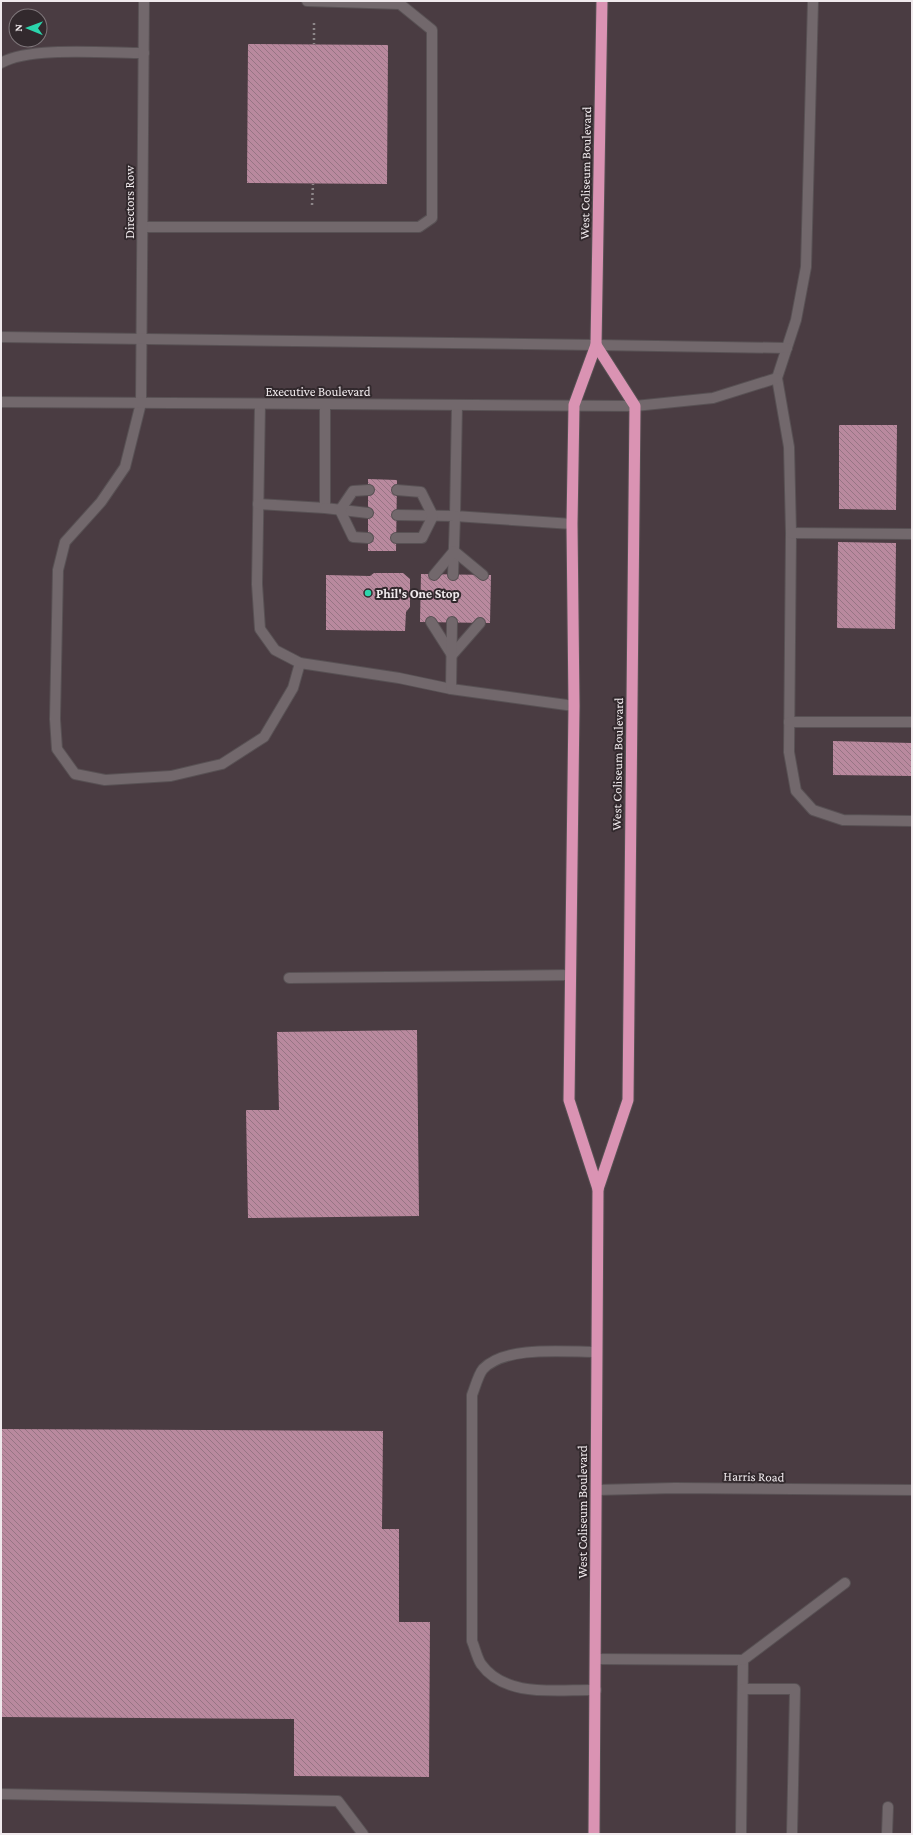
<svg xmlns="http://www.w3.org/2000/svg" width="913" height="1835" viewBox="0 0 913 1835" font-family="'Crimson Pro',serif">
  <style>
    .built { fill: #4a3c42; fill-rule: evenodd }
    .building { fill: url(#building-back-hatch) }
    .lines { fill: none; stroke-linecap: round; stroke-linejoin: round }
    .service-casing { stroke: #585154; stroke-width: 12 }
    .minor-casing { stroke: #585154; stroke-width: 12 }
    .tertiary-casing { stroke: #585154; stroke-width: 12 }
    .secondary-casing { stroke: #585154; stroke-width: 12 }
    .trunk-casing { stroke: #585154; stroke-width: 13 }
    .path { stroke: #8d8689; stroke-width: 2.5; stroke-dasharray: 2 3; stroke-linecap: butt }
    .service { stroke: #72686c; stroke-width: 10 }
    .minor { stroke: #72686c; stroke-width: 10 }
    .tertiary { stroke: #72686c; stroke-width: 10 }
    .secondary { stroke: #72686c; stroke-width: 10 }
    .trunk { stroke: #da93b3; stroke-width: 11 }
    .poi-dot { fill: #2bd5ac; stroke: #32292d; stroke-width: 1.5 }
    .labels { text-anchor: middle; stroke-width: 4; stroke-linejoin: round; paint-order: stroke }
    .street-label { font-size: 13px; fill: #f0eaed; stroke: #32292d }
    .poi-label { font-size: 13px; font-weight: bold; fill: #f0eaed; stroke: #32292d; text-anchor: start }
  </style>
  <defs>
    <pattern id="building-back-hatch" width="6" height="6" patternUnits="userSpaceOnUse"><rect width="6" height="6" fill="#b9899e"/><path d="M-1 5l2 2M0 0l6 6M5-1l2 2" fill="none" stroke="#977584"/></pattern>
  </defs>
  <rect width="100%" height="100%" fill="#3c3337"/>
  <path class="built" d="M 1,1 L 912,1 L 912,1834 L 1,1834 ZM 16,16 L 40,16 L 40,40 L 16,40 Z"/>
  <g class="building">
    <path d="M 248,44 L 388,45 L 387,184 L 247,183 Z"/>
    <path d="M 839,425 L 897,425 L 896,510 L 839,509 Z"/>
    <path d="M 368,479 L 397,480 L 396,551 L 368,551 Z"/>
    <path d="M 838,542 L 896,543 L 895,629 L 837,628 Z"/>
    <path d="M 374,573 L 403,573 L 410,579 L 410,607 L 406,612 L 405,631 L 326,630 L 326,575 L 370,576 Z"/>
    <path d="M 421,574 L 491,575 L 490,623 L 420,622 Z"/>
    <path d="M 833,741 L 912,743 L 912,776 L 833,775 Z"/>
    <path d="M 417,1030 L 419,1216 L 248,1218 L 246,1110 L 279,1110 L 277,1032 Z"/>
    <path d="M 1,1429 L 383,1431 L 382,1529 L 399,1529 L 399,1622 L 430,1622 L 429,1777 L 294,1776 L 294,1719 L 1,1717 Z"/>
  </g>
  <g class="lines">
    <g class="service-casing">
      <g id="service">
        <path d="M 813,1 L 806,267 L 796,320 L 777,378 L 789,447 L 791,533 L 789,752 L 796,791 L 813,810 L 843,820 L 912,821"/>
        <path d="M 1,63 C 28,46 109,53 144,53"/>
        <path d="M 142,227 L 419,227 L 432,218 L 432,30 L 400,4 L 307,1"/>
        <path d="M 596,345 L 787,348"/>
        <path d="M 141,403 L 125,467 L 101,502 L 65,542 L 58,570 L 55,719 L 57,749 L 75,774 L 105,780 L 171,776 L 222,764 L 264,737 L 293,688 L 300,663"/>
        <path d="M 260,404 L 257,584 L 260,629 L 275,650 L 300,663 L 399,678 L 451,689 L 574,706"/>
        <path d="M 457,405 L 455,516 L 572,524"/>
        <path d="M 635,406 L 713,398 L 777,378"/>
        <path d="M 258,504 L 325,508 L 325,404"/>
        <path d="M 325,508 L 368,513"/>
        <path d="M 397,515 L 455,516 L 453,575"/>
        <path d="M 791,533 L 912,534"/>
        <path d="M 368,538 L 353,537 L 340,510 L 353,491 L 369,490"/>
        <path d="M 396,538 L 422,538 L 433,516 L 421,492 L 397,490"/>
        <path d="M 434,575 L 454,551 L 483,575"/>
        <path d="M 431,622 L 452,655 L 480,623"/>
        <path d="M 451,689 L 452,622"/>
        <path d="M 789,722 L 912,722"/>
        <path d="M 289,978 L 571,975"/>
        <path d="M 596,1659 L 743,1660 L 741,1834"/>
        <path d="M 743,1660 L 845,1583"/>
        <path d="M 743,1689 L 795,1689 L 792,1834"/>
        <path d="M 596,1690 C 558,1689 506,1699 481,1664 C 477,1658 475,1648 472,1641 L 472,1395 C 475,1388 478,1375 483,1369 C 506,1345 566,1352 597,1352"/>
        <path d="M 1,1794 L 338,1801 L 363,1834"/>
        <path d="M 887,1834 L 888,1807"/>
      </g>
    </g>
    <g class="minor-casing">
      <path id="minor" d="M 141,403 L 144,1"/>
    </g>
    <g class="tertiary-casing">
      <path id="tertiary" d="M 596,1490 L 675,1488 L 912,1490"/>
    </g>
    <g class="secondary-casing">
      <g id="secondary">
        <path d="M 1,337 L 596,345"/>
        <path d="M 1,402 L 635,406"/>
      </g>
    </g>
    <g class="trunk-casing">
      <g id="trunk">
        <path d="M 596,345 L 635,406 L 628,1100 L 598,1189"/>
        <path d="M 594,1834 L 598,1189 L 569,1100 L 574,706 L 572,524 L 574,405 L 596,345 L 602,1"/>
      </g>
    </g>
    <g class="path">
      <path d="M 314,23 L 314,44"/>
      <path d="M 312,205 L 313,184"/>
    </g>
    <use href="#service" class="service"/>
    <use href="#minor" class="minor"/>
    <use href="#tertiary" class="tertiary"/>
    <use href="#secondary" class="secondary"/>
    <use href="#trunk" class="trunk"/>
  </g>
  <circle class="poi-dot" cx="368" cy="593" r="4"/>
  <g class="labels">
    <g class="street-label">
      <text transform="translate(585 173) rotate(-89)" y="5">West Coliseum Boulevard</text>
      <text transform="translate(129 202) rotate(-90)" y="5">Directors Row</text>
      <text x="318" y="396">Executive Boulevard</text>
      <text transform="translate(617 764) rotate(-89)" y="5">West Coliseum Boulevard</text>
      <text transform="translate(754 1476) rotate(1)" y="5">Harris Road</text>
      <text transform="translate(582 1512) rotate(-90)" y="5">West Coliseum Boulevard</text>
    </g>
    <g class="poi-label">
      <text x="376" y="598">Phil's One Stop</text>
    </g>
  </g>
  <rect width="913" height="1835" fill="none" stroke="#f0eaed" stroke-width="4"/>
  <g transform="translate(28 28) rotate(271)"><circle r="19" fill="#32292d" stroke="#7e767a"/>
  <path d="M0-3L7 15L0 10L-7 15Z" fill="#2bd5ac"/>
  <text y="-6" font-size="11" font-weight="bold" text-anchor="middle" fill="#f0eaed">N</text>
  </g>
</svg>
